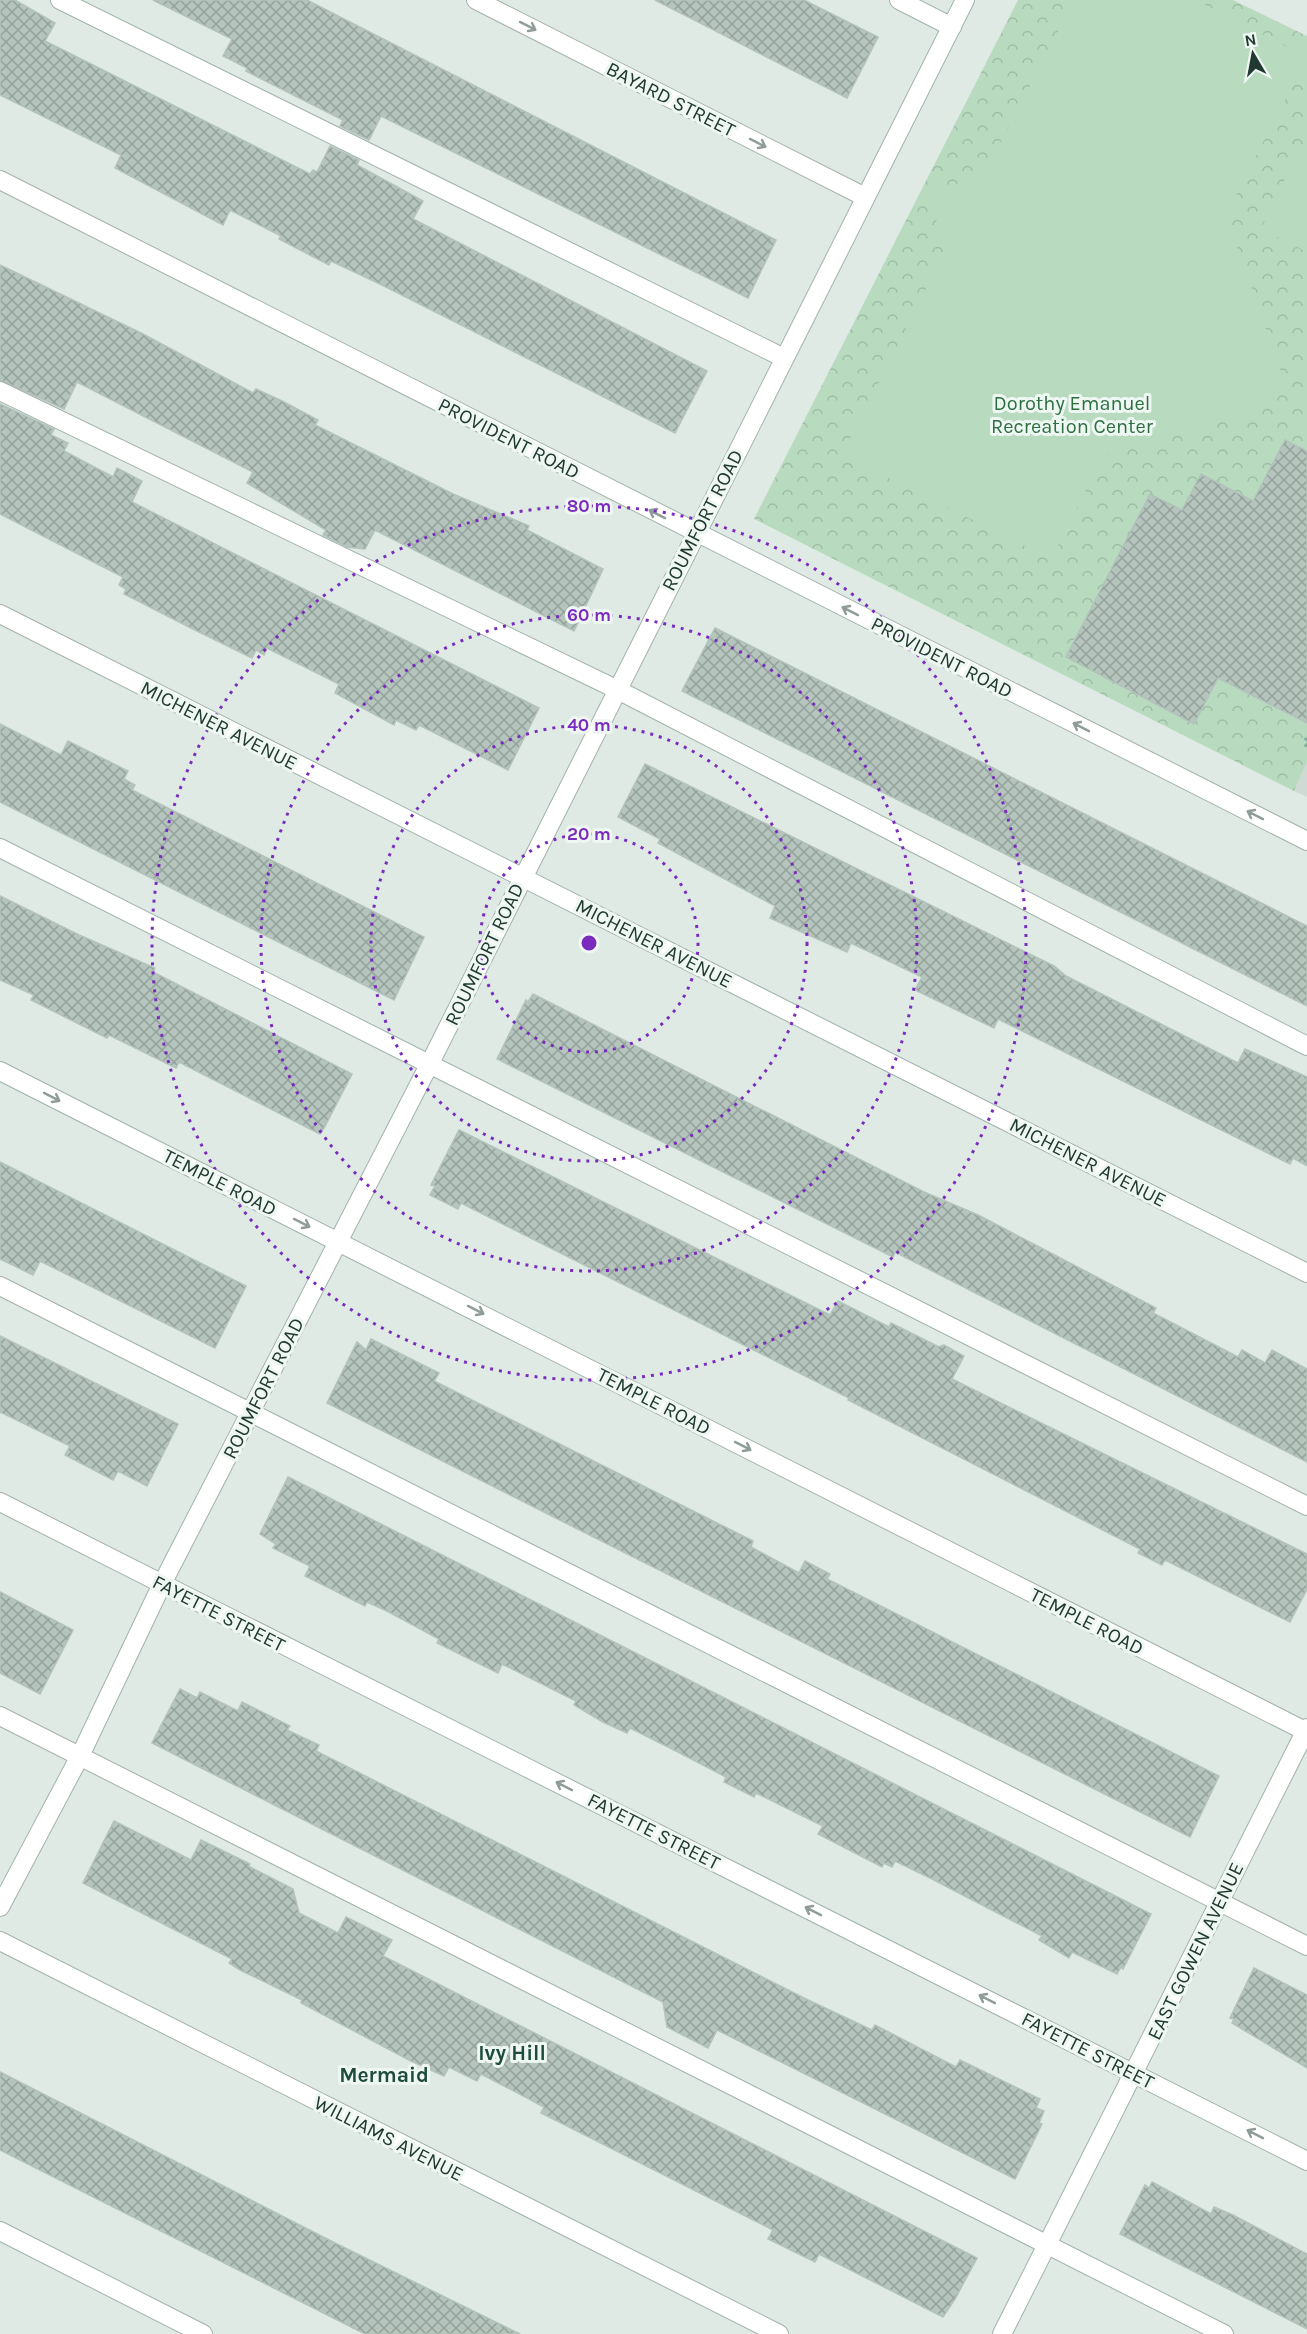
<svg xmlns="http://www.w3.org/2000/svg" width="1307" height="2334" viewBox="0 0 1307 2334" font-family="Karla,sans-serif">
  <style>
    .built { fill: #cedad3 }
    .park { fill: url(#park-crowns) }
    .pitch { fill: #b8dbbf }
    .building { fill: url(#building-cross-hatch); stroke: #b2c3bb; stroke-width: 1.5 }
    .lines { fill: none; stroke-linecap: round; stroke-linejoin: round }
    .minor-casing { stroke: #a2b2ab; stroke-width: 20 }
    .path { stroke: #80ad9c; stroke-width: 4; stroke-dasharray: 3 4.5; stroke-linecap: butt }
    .minor { stroke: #fff; stroke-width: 18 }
    .oneway { stroke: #909c98 }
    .ring { fill: none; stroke: #7b2cbf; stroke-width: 3; stroke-dasharray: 3 6 }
    .labels { text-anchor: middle; stroke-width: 6; stroke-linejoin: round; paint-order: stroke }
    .street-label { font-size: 20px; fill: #213a31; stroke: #eff7f3 }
    .park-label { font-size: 20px; fill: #2c7041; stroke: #eff7f3 }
    .neighbourhood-label { font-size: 21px; font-weight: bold; fill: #1d4b3d; stroke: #eff7f3 }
    .centre { fill: #7b2cbf; stroke: #eff7f3; stroke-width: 3 }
    .ring-label { font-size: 18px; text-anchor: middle; font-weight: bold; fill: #7b2cbf; stroke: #eff7f3; stroke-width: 6; stroke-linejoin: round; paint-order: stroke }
  </style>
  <defs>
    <pattern id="park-crowns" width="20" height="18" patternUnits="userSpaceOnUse" patternTransform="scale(1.5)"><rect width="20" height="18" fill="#b8dbbf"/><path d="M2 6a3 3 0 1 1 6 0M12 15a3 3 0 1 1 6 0" fill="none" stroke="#9ebda5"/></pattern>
    <pattern id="building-cross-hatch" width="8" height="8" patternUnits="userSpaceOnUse" patternTransform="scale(1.5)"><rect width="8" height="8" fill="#b5c5bd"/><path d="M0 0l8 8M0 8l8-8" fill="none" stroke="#93a19a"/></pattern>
  </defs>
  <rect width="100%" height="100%" fill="#dfeae4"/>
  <path class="built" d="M 1307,762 L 1307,797 L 1294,791 Z"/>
  <path class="park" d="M 1018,0 L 1233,0 L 1307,36 L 1307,762 L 1294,791 L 754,519 Z"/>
  <g class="pitch">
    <path d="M 1074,0 L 1196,0 L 1307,57 L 1226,215 L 1282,375 L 1269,407 L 1104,455 L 1051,559 L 842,455 L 944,254 L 930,192 L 983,177 Z"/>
    <path d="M 1295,158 L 1307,164 L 1307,252 L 1261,229 Z"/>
  </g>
  <g class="building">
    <path d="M 0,0 L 15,0 L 55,23 L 45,41 L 310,174 L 313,170 L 317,172 L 330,146 L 359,160 L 357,165 L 423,201 L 413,219 L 707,371 L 675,433 L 380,284 L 331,261 L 329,265 L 279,239 L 281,236 L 230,210 L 223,225 L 115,168 L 121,155 L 0,95 Z"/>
    <path d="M 153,0 L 307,0 L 776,240 L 748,298 L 381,116 L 369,140 L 340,126 L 343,120 L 246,71 L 247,68 L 223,56 L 232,39 Z"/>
    <path d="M 655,0 L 804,0 L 878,37 L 847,98 Z"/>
    <path d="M 0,265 L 141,333 L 253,393 L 256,389 L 282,401 L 318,420 L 315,425 L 453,494 L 529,526 L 527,530 L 603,569 L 574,631 L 375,530 L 365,549 L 347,547 L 323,535 L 326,530 L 247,483 L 253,472 L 77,382 L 64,409 L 0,380 Z"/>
    <path d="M 0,404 L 54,429 L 51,435 L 68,443 L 64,451 L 113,477 L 117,468 L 142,481 L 132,502 L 539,708 L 508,770 L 419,725 L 416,730 L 396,720 L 394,725 L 335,693 L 339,684 L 267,648 L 264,655 L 256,650 L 252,658 L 193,629 L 124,594 L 126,589 L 119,585 L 123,577 L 0,514 Z"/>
    <path d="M 1285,440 L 1307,451 L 1307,723 L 1218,678 L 1194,724 L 1066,657 L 1150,494 L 1182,510 L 1201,474 L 1253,501 Z"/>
    <path d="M 715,628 L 1307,926 L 1307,1006 L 682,691 Z"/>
    <path d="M 0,724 L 61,755 L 68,741 L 128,771 L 124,779 L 135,785 L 132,790 L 424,937 L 394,1000 L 0,802 Z"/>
    <path d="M 645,764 L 1054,966 L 1066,976 L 1238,1063 L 1245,1049 L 1307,1077 L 1307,1166 L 1293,1158 L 1290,1164 L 998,1019 L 994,1028 L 915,990 L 922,977 L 851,943 L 847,952 L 770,918 L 775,906 L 658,843 L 660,839 L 618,817 Z"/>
    <path d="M 0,896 L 79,935 L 155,968 L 153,972 L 352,1074 L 324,1128 L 320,1134 L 179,1062 L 176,1068 L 109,1035 L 107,1038 L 31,1000 L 34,995 L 0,980 Z"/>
    <path d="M 533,994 L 924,1192 L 978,1215 L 1156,1308 L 1153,1313 L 1238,1357 L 1242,1350 L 1265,1363 L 1272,1350 L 1307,1369 L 1307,1462 L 895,1252 L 893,1257 L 497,1059 L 526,1000 L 528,1002 Z"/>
    <path d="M 459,1130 L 830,1315 L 838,1301 L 889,1327 L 891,1323 L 939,1347 L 944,1345 L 964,1356 L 952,1379 L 1307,1554 L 1307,1589 L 1290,1622 L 1165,1560 L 1162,1565 L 1138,1553 L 1140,1549 L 848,1400 L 849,1398 L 461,1203 L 458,1209 L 430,1195 L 435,1186 L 431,1185 Z"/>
    <path d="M 0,1162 L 246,1286 L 215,1348 L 40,1261 L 33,1275 L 0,1259 Z"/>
    <path d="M 0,1336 L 178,1424 L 147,1486 L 118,1471 L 113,1480 L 65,1455 L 70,1446 L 0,1412 Z"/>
    <path d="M 371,1339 L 439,1373 L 434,1381 L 753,1541 L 751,1547 L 799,1573 L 805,1561 L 830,1574 L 827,1579 L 1219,1776 L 1190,1837 L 327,1403 L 357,1342 L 366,1350 Z"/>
    <path d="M 288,1477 L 1151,1914 L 1123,1969 L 1121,1967 L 1117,1974 L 1072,1952 L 1069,1958 L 1039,1940 L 1042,1936 L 932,1879 L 895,1861 L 892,1867 L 884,1863 L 882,1867 L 818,1834 L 823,1826 L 756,1793 L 754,1797 L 724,1782 L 726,1777 L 676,1751 L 630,1728 L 627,1733 L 603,1722 L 574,1705 L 576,1701 L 502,1664 L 498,1673 L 437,1643 L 439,1639 L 387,1611 L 367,1602 L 365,1606 L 305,1576 L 310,1566 L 273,1548 L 276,1544 L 260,1534 Z"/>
    <path d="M 0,1592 L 73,1630 L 40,1694 L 0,1673 Z"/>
    <path d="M 180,1689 L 197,1698 L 200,1692 L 238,1711 L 242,1702 L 290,1726 L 287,1730 L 319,1745 L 316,1751 L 808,2000 L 872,2030 L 875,2025 L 956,2067 L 960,2060 L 1040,2099 L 1036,2108 L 1044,2111 L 1039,2123 L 1042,2124 L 1015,2179 L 717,2030 L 708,2048 L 667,2027 L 663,2002 L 152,1743 Z"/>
    <path d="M 114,1821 L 191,1860 L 201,1840 L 250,1864 L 248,1866 L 293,1889 L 299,1913 L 338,1933 L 346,1917 L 392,1940 L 383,1956 L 977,2258 L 955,2299 L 943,2317 L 819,2254 L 815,2262 L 768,2239 L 773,2230 L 541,2113 L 544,2107 L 508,2088 L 481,2074 L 477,2081 L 449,2067 L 444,2076 L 409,2060 L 301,2003 L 302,2000 L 240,1970 L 229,1963 L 232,1959 L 83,1883 Z"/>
    <path d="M 1254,1968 L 1307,1995 L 1307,2068 L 1232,2023 L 1234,2019 L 1230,2018 Z"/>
    <path d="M 0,2072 L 333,2242 L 520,2334 L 365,2334 L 22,2161 L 0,2150 Z"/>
    <path d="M 1152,2182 L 1211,2214 L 1214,2207 L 1233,2215 L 1307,2254 L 1307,2329 L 1120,2234 L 1145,2185 L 1149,2188 Z"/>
  </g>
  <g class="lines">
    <g class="minor-casing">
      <g id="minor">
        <path d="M 60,0 L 784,358"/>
        <path d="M 476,0 L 865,197"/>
        <path d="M 899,0 L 952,27"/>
        <path d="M 0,180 L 1307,841"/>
        <path d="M 0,391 L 618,690 L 1307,1046"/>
        <path d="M 0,614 L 1307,1273"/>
        <path d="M 0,848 L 1307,1506"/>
        <path d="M 0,1071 L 1307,1732"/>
        <path d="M 0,1286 L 1307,1946"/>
        <path d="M 0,1502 L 1307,2161"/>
        <path d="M 0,1716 L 1224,2334"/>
        <path d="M 0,1907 L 80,1756 L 162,1584 L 429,1065 L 965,0"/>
        <path d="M 0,1941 L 779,2334"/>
        <path d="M 0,2231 L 203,2334"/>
        <path d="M 1002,2334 L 1307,1728"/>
      </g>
    </g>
    <path class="path" d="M 1307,738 L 1304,743 L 1307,746"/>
    <use href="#minor" class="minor"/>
  </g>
  <defs><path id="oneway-shaft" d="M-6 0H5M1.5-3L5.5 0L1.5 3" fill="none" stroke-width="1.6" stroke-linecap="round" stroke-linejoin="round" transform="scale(1.5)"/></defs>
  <g class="oneway">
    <use href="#oneway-shaft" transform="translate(528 26) rotate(27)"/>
    <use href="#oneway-shaft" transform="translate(758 143) rotate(27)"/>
    <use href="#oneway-shaft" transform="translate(657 514) rotate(-153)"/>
    <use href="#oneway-shaft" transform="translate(850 611) rotate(-153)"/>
    <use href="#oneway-shaft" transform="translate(1081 727) rotate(-153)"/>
    <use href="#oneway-shaft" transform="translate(1255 815) rotate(-153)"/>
    <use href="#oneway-shaft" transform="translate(52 1097) rotate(27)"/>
    <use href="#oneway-shaft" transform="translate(302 1223) rotate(27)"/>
    <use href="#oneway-shaft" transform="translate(476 1310) rotate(27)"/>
    <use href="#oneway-shaft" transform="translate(743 1446) rotate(27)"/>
    <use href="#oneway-shaft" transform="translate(564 1786) rotate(-153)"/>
    <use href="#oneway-shaft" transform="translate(813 1911) rotate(-153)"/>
    <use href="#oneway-shaft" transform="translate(987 1999) rotate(-153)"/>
    <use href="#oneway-shaft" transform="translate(1255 2134) rotate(-153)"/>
  </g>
  <g class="ring">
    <circle cx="589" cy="943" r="109"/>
    <circle cx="589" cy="943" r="218"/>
    <circle cx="589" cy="943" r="328"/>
    <circle cx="589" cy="943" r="437"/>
  </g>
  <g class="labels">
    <g class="street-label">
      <text transform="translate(671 99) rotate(27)" y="7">BAYARD STREET</text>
      <text transform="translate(509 438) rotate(27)" y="7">PROVIDENT ROAD</text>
      <text transform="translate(702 520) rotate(-63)" y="7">ROUMFORT ROAD</text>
      <text transform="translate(942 657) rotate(27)" y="7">PROVIDENT ROAD</text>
      <text transform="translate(219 725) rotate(27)" y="7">MICHENER AVENUE</text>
      <text transform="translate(654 943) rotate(27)" y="7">MICHENER AVENUE</text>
      <text transform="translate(484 954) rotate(-64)" y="7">ROUMFORT ROAD</text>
      <text transform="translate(1088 1162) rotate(27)" y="7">MICHENER AVENUE</text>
      <text transform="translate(220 1182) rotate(27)" y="7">TEMPLE ROAD</text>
      <text transform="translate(263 1388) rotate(-63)" y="7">ROUMFORT ROAD</text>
      <text transform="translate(654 1401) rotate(27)" y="7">TEMPLE ROAD</text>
      <text transform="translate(219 1613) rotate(27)" y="7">FAYETTE STREET</text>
      <text transform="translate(1087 1621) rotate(27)" y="7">TEMPLE ROAD</text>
      <text transform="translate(654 1831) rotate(27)" y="7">FAYETTE STREET</text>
      <text transform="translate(1195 1951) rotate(-64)" y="7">EAST GOWEN AVENUE</text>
      <text transform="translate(1088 2050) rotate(27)" y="7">FAYETTE STREET</text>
      <text transform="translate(389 2138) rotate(27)" y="7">WILLIAMS AVENUE</text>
    </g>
    <g class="park-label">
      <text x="1072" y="410">Dorothy Emanuel<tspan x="1072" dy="23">Recreation Center</tspan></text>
    </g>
    <g class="neighbourhood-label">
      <text x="512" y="2060">Ivy Hill</text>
      <text x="384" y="2082">Mermaid</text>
    </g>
  </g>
  <circle cx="589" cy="943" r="9" class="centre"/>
  <g class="ring-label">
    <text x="589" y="512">80 m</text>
    <text x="589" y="621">60 m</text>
    <text x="589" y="731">40 m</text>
    <text x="589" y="840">20 m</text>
  </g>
  <g transform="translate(1253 54) rotate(350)" stroke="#eff7f3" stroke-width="4.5" paint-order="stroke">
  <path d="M0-4.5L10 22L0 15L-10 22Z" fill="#213a31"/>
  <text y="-9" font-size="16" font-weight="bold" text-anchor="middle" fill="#213a31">N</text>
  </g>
</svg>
